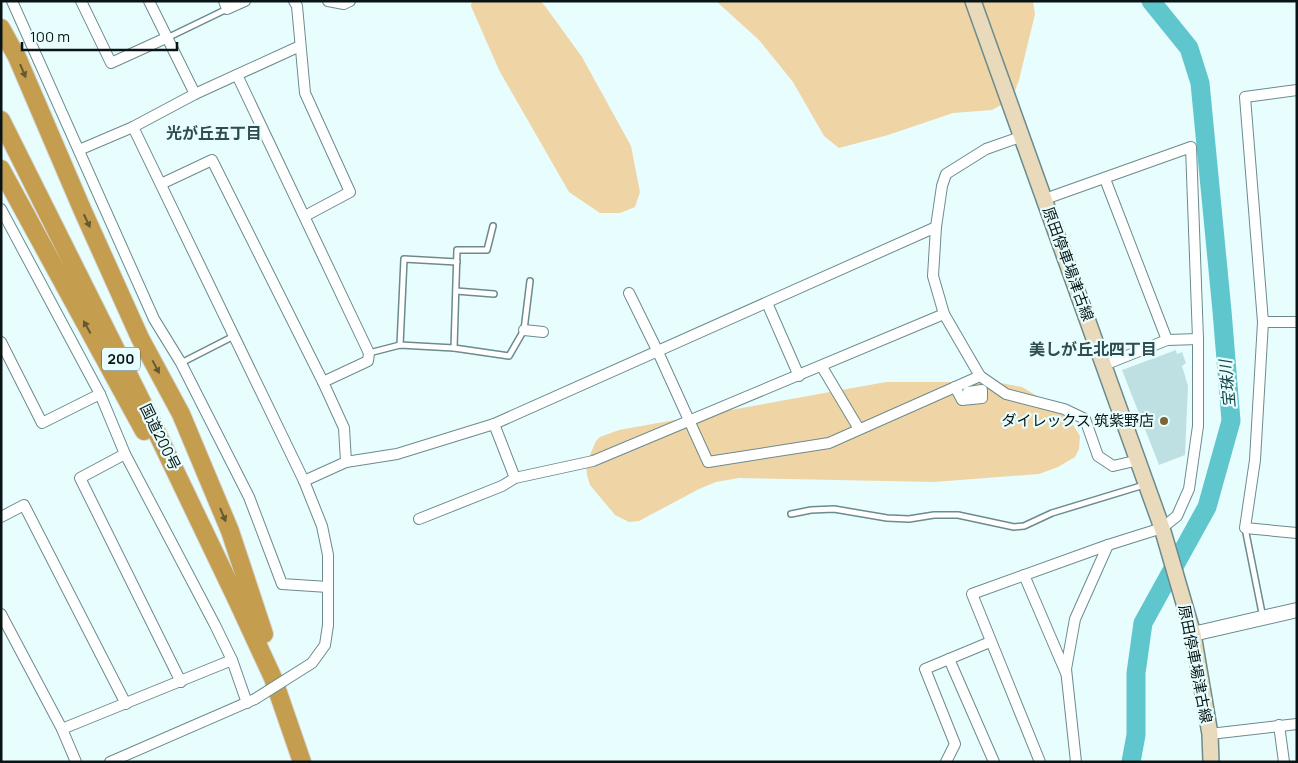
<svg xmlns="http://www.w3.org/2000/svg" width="1298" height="763" viewBox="0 0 1298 763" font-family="Manrope,'Noto Sans JP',sans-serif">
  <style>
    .green { fill: #efd4a6 }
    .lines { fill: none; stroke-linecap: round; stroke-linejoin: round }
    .river { stroke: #5fc6cd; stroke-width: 19 }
    .building { fill: #bfe0e3 }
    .service-casing { stroke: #6c8b8d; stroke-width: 8 }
    .minor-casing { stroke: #6c8b8d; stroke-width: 12 }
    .tertiary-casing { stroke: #6c8b8d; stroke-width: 16 }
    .secondary-casing { stroke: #6c8b8d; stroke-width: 18 }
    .trunk-casing { stroke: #d7d9da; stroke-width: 20 }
    .service { stroke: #fff; stroke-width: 5 }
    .minor { stroke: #fff; stroke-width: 10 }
    .tertiary { stroke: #fff; stroke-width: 14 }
    .secondary { stroke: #e9dabc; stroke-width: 15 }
    .trunk { stroke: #c49e4e; stroke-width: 18 }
    .minor-bridge-casing { stroke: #6c8b8d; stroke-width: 12; stroke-linecap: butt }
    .minor-bridge { stroke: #fff; stroke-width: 10 }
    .oneway { fill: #665932 }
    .poi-dot { fill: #7d6335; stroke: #e8fdfe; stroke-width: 2 }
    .labels { text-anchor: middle; stroke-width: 4.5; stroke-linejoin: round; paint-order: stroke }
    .shield { fill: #e8fdfe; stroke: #4b5a5b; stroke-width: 1 }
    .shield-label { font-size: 14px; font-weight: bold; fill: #081415 }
    .street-label { font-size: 15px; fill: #081415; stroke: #e8fdfe }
    .poi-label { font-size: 15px; fill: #081415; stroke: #e8fdfe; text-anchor: end }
    .neighbourhood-label { font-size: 16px; font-weight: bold; fill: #2f4c4f; stroke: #e8fdfe }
    .water-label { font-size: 16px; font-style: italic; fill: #174649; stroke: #e8fdfe }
  </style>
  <rect width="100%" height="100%" fill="#e8fdfe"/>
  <g class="green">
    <path d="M 472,1 L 540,1 L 545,6 L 582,57 L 631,146 L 640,192 L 635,207 L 620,213 L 600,213 L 569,192 L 499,70 L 471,6 Z"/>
    <path d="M 716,1 L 1033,1 L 1035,14 L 1019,80 L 1012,99 L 992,110 L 953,113 L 888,135 L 839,148 L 824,136 L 793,82 L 759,40 Z"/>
    <path d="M 886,382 L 995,382 L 1022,387 L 1059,409 L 1072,423 L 1080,436 L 1079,449 L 1075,457 L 1058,467 L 1039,474 L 934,482 L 739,478 L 716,482 L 699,489 L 639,521 L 629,522 L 615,515 L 590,485 L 587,475 L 586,464 L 596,441 L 600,437 L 619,430 Z"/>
  </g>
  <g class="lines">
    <path class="river" d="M 1131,762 L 1136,735 L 1136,673 L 1143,623 L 1207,507 L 1231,421 L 1222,311 L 1200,83 L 1189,48 L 1151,1"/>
  </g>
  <path class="building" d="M 1176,350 L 1177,354 L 1182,352 L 1186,363 L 1182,366 L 1188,386 L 1185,455 L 1159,465 L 1122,370 Z"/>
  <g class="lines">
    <g class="service-casing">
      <g id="service">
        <path d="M 167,38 L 227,9"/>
        <path d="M 456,291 L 494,294"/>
        <path d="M 400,345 L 404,259 L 457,262"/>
        <path d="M 454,348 L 457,250 L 487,250 L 493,226"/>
        <path d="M 369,353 L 400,345 L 454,348 L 509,356 L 524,330 L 530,281"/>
        <path d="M 181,363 L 234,336"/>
        <path d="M 791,514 L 811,510 L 834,509 L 887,518 L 909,519 L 934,515 L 958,515 L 1014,527 L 1024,526 L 1052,513 L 1144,485"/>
        <path d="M 1245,528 L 1263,618"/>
      </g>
    </g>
    <g class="minor-casing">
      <g id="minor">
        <path d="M 12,1 L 154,319 L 181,363 L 249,497 L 282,584 L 328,587"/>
        <path d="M 81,1 L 111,63 L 166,38"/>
        <path d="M 149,1 L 195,94"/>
        <path d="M 224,1 L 227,9 L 245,1"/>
        <path d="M 294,1 L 297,6 L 305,93 L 350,192 L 305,216"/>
        <path d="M 328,1 L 344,4 L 350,1"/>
        <path d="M 237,75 L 369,353 L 368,361 L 323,382"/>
        <path d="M 1297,90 L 1245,97 L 1263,322 L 1255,460 L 1245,528 L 1297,533"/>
        <path d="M 133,127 L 304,481 L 322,526 L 328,555 L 328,625"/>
        <path d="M 1023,136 L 986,149 L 946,174 L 942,186 L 936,227 L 933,276 L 944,314 L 980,376 L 1006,394 L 1064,409 L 1085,419 L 1098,456 L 1113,466 L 1139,460"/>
        <path d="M 79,150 L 133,127 L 195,94 L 300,46"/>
        <path d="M 1105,179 L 1167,340"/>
        <path d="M 161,184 L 212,160 L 323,382 L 344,428 L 346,462"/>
        <path d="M 1,209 L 100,394 L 125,454 L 215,625 L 232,660 L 62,729"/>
        <path d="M 629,293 L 658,352 L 708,462 L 829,443 L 980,376"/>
        <path d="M 767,303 L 799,376"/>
        <path d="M 1263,322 L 1297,322"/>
        <path d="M 524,330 L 543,332"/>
        <path d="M 1,342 L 42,423 L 100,394"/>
        <path d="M 1104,365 L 1167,340 L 1198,339"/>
        <path d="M 822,367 L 859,429"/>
        <path d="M 955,387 L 962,400 L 982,398 L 982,390 L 968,392 L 968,399"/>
        <path d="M 125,454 L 80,478 L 181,682"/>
        <path d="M 515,478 L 593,461 L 944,314"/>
        <path d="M 304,481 L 346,462 L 397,454 L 494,424 L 936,227"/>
        <path d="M 1,517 L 24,505 L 126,704"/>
        <path d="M 419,519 L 502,486 L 515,478 L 494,424"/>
        <path d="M 1024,575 L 1066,673"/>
        <path d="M 1,614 L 62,729 L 76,762"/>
        <path d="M 949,659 L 994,762"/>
        <path d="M 232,660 L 247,703"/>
        <path d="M 1279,725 L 1284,762"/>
        <path d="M 1210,734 L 1297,724"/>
        <path d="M 110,762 L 255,699"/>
        <path d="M 946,762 L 955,744 L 925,669 L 990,642"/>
        <path d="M 1040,762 L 972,594 L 1108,545 L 1162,528 L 1177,516 L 1189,489 L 1198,426 L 1198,339 L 1191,147 L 1045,199"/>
        <path d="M 1076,762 L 1066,669 L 1075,619 L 1108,545"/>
      </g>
    </g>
    <g class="tertiary-casing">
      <path id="tertiary" d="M 1193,634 L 1297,610"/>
    </g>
    <g class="secondary-casing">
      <path id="secondary" d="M 973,1 L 1162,528 L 1193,634 L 1210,734 L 1211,762"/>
    </g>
    <g class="trunk-casing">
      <g id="trunk">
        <path d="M 1,28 L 17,57 L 82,209 L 140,338 L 181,414 L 230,531 L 264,634"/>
        <path d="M 1,120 L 146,410 L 237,600 L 273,678 L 302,762"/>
        <path d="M 1,169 L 144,431"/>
      </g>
    </g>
    <use href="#service" class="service"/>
    <use href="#minor" class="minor"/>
    <use href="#tertiary" class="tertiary"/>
    <use href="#secondary" class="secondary"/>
    <use href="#trunk" class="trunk"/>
    <g class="minor-bridge-casing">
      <path id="minor-bridge" d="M 255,699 L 312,663 L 325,645 L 328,625"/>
    </g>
    <use href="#minor-bridge" class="minor-bridge"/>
  </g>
  <defs><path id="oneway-solid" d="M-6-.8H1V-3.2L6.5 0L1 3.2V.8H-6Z" transform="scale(1.25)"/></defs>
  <g class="oneway">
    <use href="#oneway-solid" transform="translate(23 71) rotate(67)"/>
    <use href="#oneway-solid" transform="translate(87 221) rotate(65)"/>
    <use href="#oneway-solid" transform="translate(87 327) rotate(-119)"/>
    <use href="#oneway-solid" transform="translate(156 367) rotate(62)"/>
    <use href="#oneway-solid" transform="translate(223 515) rotate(67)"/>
  </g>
  <circle class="poi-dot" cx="1164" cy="421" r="5"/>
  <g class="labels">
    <rect class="shield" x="102" y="347.5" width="38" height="23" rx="4"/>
    <g class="shield-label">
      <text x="121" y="364">200</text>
    </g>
    <g class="street-label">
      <text transform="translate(1068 264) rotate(70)" y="5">原田停車場津古線</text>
      <text transform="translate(160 437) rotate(64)" y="5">国道200号</text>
      <text transform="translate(1195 664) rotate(79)" y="5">原田停車場津古線</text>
    </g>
    <g class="poi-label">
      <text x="1154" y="426">ダイレックス 筑紫野店</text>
    </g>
    <g class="neighbourhood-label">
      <text x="214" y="139">光が丘五丁目</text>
      <text x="1093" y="355">美しが丘北四丁目</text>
    </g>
    <g class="water-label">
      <text transform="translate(1227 384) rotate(-95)" y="6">宝珠川</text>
    </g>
  </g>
  <rect width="1298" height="763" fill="none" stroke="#081415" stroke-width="5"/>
  <path d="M22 42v8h155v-8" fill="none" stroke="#081415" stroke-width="2.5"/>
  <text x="30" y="42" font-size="15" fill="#081415" stroke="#e8fdfe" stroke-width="4" paint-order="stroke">100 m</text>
</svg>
